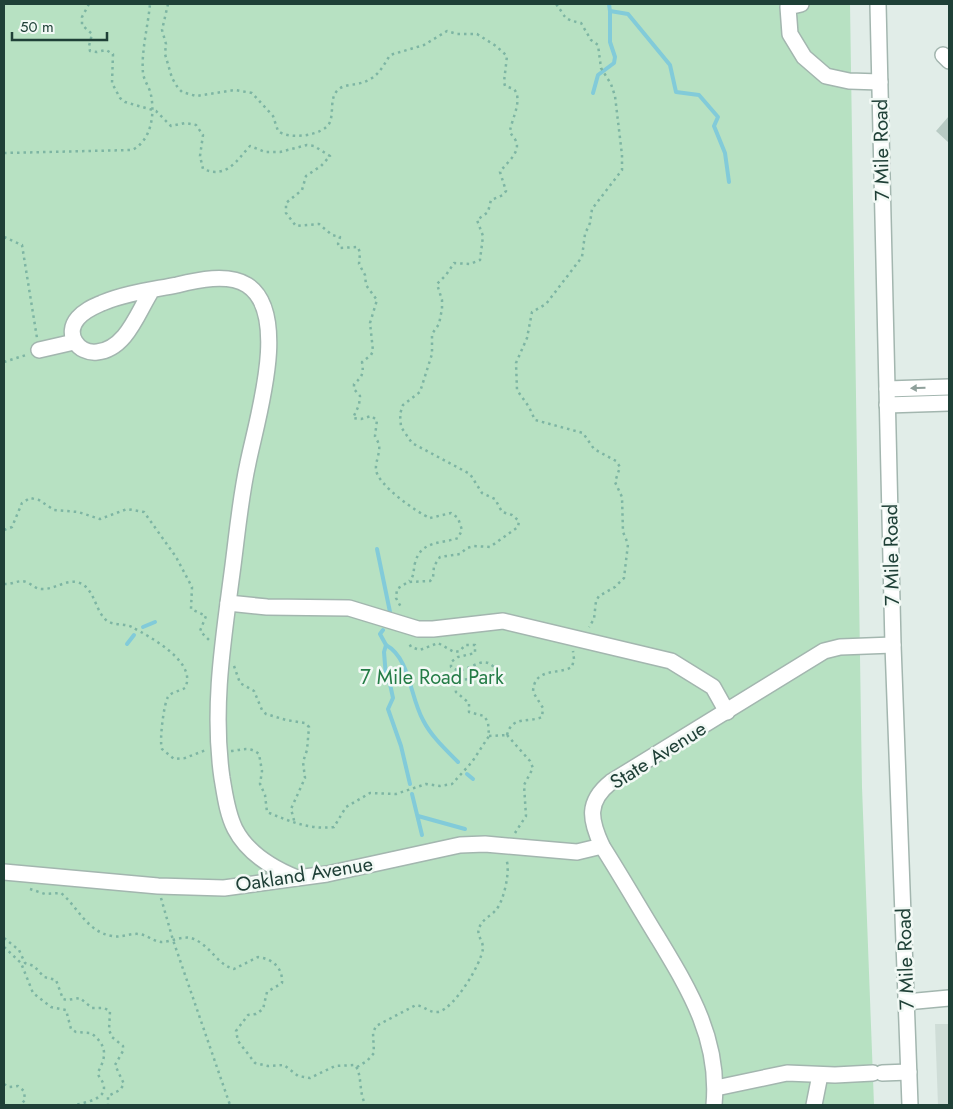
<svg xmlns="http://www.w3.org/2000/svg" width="953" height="1109" viewBox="0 0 953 1109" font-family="Jost,sans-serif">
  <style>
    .built { fill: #cfddd7 }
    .green { fill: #b7e1c2 }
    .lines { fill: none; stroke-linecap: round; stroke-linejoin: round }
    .stream { stroke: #82cbd9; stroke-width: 4 }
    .building { fill: #b8cbc4 }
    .minor-casing { stroke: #a3b6af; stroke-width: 18 }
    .path { stroke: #7db5a3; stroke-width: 2.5; stroke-dasharray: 2.5 4; stroke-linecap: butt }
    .minor { stroke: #fff; stroke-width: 15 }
    .oneway { fill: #8fa09b }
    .labels { text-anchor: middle; stroke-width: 5; stroke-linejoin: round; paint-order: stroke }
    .street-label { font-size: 20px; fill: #1f4037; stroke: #f2f9f5 }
    .park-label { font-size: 20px; fill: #247c46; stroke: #f2f9f5 }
  </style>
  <rect width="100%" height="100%" fill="#e1ede8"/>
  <path class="built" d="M 935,1024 L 949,1024 L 949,1105 L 938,1105 Z"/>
  <path class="green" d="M 4,4 L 850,4 L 862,787 L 874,1105 L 4,1105 Z"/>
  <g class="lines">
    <g class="stream">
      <path d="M 609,4 L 610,11 L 628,14 L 670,65 L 676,92 L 699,95 L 718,117 L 714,126 L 725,153 L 729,182"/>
      <path d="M 593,93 L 598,75 L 614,63 L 615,57 L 610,42 L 610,11"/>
      <path d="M 377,549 L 390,612"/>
      <path d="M 143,627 L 155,622"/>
      <path d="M 383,630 L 380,634 L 386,645 L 384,652 L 386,677 L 390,684 L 393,698 L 388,709 L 401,746 L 410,784"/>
      <path d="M 127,644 L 134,635"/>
      <path d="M 386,645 C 410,658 410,697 423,720 C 431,736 445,749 458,762"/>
      <path d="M 467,774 L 473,779"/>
      <path d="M 412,794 L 422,835"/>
      <path d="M 418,816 L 465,829"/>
    </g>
  </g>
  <path class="building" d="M 949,116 L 949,143 L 936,131 Z"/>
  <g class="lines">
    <g class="minor-casing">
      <g id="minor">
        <path d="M 801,4 L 788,7 L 790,34 L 804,57 L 826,76 L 849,81 L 880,82"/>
        <path d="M 878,4 L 893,645 L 910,1105"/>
        <path d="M 943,55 L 949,61"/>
        <path d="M 152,290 C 138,311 127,349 97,352 C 78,354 64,334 78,318 C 85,310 93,307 102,303 C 126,293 152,290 177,285 C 197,280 228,273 247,285 C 291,313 256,422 248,463 C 240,499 237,536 232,573 C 223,641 212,709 222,778 C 225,795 227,813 235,829 C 248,854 272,868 297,878"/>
        <path d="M 39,350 L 74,342"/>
        <path d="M 887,389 L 949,387"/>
        <path d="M 887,405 L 949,403"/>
        <path d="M 228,603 L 267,607 L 349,608 L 418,629 L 433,629 L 503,621 L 671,661 L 713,687 L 727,712"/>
        <path d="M 4,872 L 158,886 L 224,888 L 327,874 L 460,845 L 485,844 L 577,852 L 602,846"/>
        <path d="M 906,1002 L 949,998"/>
        <path d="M 882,1073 L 909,1072"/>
        <path d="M 716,1088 L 787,1073 L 835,1075 L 873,1073"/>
        <path d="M 714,1105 C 720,1040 690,991 658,938 C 639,907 621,876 602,846 C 590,820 586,802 611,782 L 824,651 L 840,647 L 893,645"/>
        <path d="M 814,1105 L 820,1075"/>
      </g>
    </g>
    <g class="path">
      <path d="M 89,4 L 82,17 L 82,25 L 92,34 L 89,46 L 90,51 L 97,52 L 106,50 L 113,54 L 112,83 L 120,98 L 125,102 L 156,111 L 171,126 L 185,123 L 196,125 L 203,135 L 200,156 L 203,169 C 227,179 236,161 250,146 L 265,152 L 280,152 L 307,145 L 314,146 L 330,156 L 321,166 L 306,176 L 302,190 L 286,203 L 286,213 L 296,226 L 319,224 L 332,235 L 340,237 L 338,244 L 340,248 L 358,247 L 360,253 L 359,264 L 365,275 L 366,285 L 377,300 L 370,323 L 373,351 L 371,355 L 362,362 C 364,374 362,377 354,384 L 354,389 L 360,396 L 359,405 L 353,418 L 361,419 L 371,416 L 377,420 L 375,436 C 375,438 377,440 378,442 C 382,450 375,461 376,470 C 378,485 416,512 430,518 L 451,513 L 458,518 L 462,530 L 458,538 C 441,544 421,540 415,563 C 413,570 415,576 409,581"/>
      <path d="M 168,4 L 162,30 L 166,44 L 165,54 L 172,78 L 178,88 L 182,92 L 196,96 L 235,90 L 252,93 L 273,116 L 278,131 C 289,140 324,136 330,122 C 334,111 329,97 339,89 C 344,85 351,85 357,84 C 376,80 381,70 390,55 L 424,45 L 447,31 L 457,34 L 477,34 L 496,46 L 507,56 L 504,82 L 505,86 L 514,89 C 523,100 512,118 510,131 C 511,135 514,137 516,141 C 521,153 505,164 500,172 L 506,191 L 503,195 L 491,200 L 488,212 L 477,220 L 483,236 L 480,260 L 470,264 L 454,263 L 446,275 L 437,284 L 442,300 L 442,309 L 439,324 L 432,334 L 432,354 L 420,392 L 403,405 L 400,414 L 401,427 L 412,443 L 470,474 L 482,493 L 495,499 L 502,512 L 512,515 L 519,521 L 518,527 L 490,547 L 474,546 L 467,548 L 460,554 L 440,557 L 434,566 L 433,578 L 430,581 L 408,582 L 397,589 L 396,598 L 402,609"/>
      <path d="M 556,4 C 567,18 562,19 581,23 L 591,40 L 598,45 L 601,68 L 611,84 L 615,96 L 622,155 L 622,170 L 592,209 L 590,223 L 585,234 L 582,257 L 546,304 L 532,312 L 527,338 L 516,363 L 517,390 L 529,407 L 535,420 L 583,433 L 594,449 L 616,461 L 620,467 L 615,482 L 622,497 L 623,532 L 628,544 L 624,578 L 615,587 L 599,596 L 596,601 L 594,619 L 589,627"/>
      <path d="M 4,153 L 132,150 C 151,141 155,115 151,95 C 150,88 144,81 143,73 C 141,52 148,26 150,4"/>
      <path d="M 4,237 L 22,245 L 37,338"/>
      <path d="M 4,362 L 26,355"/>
      <path d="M 4,530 L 12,527 L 22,503 L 30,498 L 39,500 L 54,510 L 78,512 L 100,519 L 127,509 L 144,512 L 176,557 L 192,587 L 191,609 L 206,616 L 200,631 L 210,641"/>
      <path d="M 4,584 C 12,585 19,579 26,582 C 32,584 36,590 43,589 C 55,589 65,580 77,582 C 95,587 94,609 106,620 C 113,626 124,623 132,627 C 150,637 198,662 185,688 C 180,691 171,692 168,697 C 164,703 159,741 162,749 L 174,759 L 185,758 L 206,750"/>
      <path d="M 234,666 L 240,683 L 254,691 L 262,710 L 266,714 L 286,720 L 305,723 L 309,727 L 307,750 L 303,762 L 305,778 L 291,809 L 295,824"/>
      <path d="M 507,735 C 512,715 529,723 542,717 L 543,708 L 533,692 C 534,667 558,675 572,667 L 574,659 L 573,651"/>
      <path d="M 507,735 L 530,761 L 533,768 L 524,785 L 526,816 L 515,833"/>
      <path d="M 489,736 L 507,735"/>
      <path d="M 231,751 C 241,750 250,746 259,754 L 262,771 L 260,784 L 265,795 L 267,812 C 289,821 309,830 334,827 L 346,807 L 370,793 L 396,794 L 426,784 L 440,786 L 452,784 L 472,762 L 489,736 L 488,722 L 484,716 L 469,712 L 469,703 L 456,692 L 455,686 L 461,680 L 491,677 L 496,670 C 482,649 467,679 451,667 L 451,662 L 458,657 L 475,653 L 475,645 L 465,645 L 460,651 L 454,652 L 438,643 L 420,650 L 411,647 L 408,641"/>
      <path d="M 30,889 L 45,894 L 61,893 C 78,907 87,932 112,936 C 121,938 130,933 139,934 C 147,935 153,941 161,942 C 170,942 182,936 191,938 C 210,944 217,965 234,969 L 258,957 C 273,959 283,968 282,983 L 267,992 L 263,1009 L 256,1014 L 248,1015 L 236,1031 L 238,1041 L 255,1063 L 268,1066 L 284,1065 L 298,1076 L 310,1078 L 335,1066 L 355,1065 C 363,1076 358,1093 366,1105"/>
      <path d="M 161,898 L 173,940 L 230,1105"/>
      <path d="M 4,938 L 19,950 L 25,963 L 34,966 L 44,977 L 56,980 L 63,999 L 67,1000 L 80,998 L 92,1008 L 104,1008 L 110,1011 L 109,1030 L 112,1037 L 123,1046 L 123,1051 L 115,1065 L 124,1084 L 120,1090 L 108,1096 L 108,1105"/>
      <path d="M 4,947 L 21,963 L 33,993 L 51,1007 L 66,1010 L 71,1029 L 76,1032 L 91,1033 C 107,1045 107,1056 98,1072 C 98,1077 101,1078 103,1083 C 109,1099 86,1102 76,1105"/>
      <path d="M 357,1067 L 367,1061 L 374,1053 L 373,1033 L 376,1026 L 416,1005 C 424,1006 429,1013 438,1012 C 454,1009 482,963 483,948 C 483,940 475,934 480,926 C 483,919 492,915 496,910 C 504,901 511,869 506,859"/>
      <path d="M 4,1084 L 9,1087 L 18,1086 L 24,1091 L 25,1100 L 20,1105"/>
    </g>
    <use href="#minor" class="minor"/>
  </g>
  <defs><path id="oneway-solid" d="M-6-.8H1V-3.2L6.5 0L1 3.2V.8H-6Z" transform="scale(1.25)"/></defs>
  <use class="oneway" href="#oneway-solid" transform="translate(918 388) rotate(178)"/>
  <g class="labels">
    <g class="street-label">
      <text transform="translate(881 150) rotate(-91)" y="7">7 Mile Road</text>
      <text transform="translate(891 555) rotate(-91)" y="7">7 Mile Road</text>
      <text transform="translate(658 755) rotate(-32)" y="7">State Avenue</text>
      <text transform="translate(304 874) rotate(-9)" y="7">Oakland Avenue</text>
      <text transform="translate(905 959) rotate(-92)" y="7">7 Mile Road</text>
    </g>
    <g class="park-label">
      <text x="432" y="684">7 Mile Road Park</text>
    </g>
  </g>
  <rect width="953" height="1109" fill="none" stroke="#1f4037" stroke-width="10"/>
  <path d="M12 32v8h95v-8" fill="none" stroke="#1f4037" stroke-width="2.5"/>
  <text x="20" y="32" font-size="15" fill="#1f4037" stroke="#f2f9f5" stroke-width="4" paint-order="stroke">50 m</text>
</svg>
